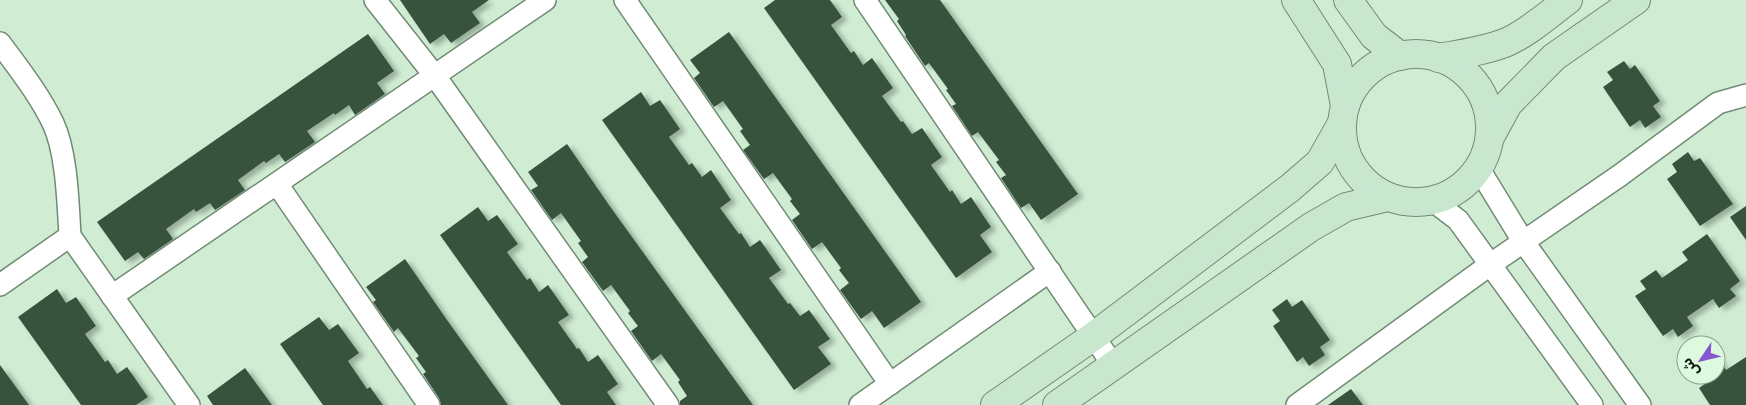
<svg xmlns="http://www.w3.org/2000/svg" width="1746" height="405" viewBox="0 0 1746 405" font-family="'Archivo Narrow','Noto Sans Arabic',sans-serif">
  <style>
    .building { fill: #39523c; filter: url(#shadow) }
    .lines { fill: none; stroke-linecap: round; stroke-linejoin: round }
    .street-casing { stroke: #718b74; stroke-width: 24 }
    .secondary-casing { stroke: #718b74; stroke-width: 30 }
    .street { stroke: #fff; stroke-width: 21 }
    .secondary { stroke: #c9e7cf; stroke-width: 28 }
  </style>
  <defs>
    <filter id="shadow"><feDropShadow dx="5.5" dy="3" stdDeviation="2.5" flood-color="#0004"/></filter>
  </defs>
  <rect width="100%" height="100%" fill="#d0edd3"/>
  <g class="building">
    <path d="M 400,0 L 489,0 L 472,12 L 480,23 L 451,43 L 444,34 L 430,44 Z"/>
    <path d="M 775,0 L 830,0 L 842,17 L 831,25 L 851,53 L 854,51 L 863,65 L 872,58 L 893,88 L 882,96 L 901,122 L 903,121 L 912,134 L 922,128 L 942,157 L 931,165 L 950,192 L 952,190 L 961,204 L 971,197 L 991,227 L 980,235 L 992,252 L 956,278 L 764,8 Z"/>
    <path d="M 885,0 L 940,0 L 1078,194 L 1041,220 L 1029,203 L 1021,208 L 1001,178 L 1006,175 L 996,162 L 999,160 L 978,132 L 972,136 L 952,106 L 956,104 L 946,90 L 948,89 L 929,63 L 925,66 L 905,36 L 906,35 L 897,21 L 899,19 Z"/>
    <path d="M 729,32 L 921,302 L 884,328 L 872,311 L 861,319 L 840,290 L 849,283 L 839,270 L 841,268 L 822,242 L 812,249 L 792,220 L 800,214 L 790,201 L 792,199 L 773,173 L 764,179 L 743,150 L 750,145 L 740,131 L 743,129 L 723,101 L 714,107 L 694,78 L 700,73 L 690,60 Z"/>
    <path d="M 368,34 L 394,71 L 377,83 L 385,94 L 355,115 L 349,105 L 335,115 L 334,113 L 307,131 L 315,142 L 285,162 L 279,154 L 266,163 L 264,161 L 238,180 L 245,190 L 215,210 L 210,203 L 196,212 L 194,209 L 166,229 L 173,239 L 144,259 L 138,252 L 125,261 L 97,222 Z"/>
    <path d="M 1624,61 L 1630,69 L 1635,65 L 1660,101 L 1653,106 L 1661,117 L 1645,128 L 1640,120 L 1630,127 L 1603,87 L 1613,80 L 1607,72 Z"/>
    <path d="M 641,92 L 650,106 L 660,100 L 680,129 L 669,137 L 689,165 L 692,163 L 702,177 L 711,170 L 731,200 L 720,208 L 739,234 L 741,233 L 750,247 L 760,240 L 781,270 L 769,278 L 788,304 L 790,303 L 800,316 L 809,310 L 830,339 L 818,347 L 831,364 L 794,390 L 602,120 Z"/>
    <path d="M 567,144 L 609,205 L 753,405 L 680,405 L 680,401 L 687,396 L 678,382 L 680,380 L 661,354 L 652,361 L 631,331 L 638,326 L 628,313 L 630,311 L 611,285 L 603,291 L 582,262 L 588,257 L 578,243 L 581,241 L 561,213 L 552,220 L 531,190 L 538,186 L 528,172 Z"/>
    <path d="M 1688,152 L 1694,161 L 1700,158 L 1733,204 L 1700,226 L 1667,179 L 1677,172 L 1672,164 Z"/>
    <path d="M 1746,206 L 1746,240 L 1730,217 Z"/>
    <path d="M 478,207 L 488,221 L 497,215 L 518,244 L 507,252 L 527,280 L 530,278 L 539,292 L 548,285 L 569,315 L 558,322 L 577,349 L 579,348 L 588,362 L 598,355 L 618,384 L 607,392 L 616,405 L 561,405 L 440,235 Z"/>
    <path d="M 1707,234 L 1740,281 L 1730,289 L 1736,296 L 1719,308 L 1713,299 L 1687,317 L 1693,326 L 1678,337 L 1673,329 L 1663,336 L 1635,296 L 1646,289 L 1640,281 L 1656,270 L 1662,278 L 1688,260 L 1682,252 Z"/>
    <path d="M 405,259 L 447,320 L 508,405 L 441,405 L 439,398 L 423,374 L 426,372 L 416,358 L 419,356 L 398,328 L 394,332 L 373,302 L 376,300 L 366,287 Z"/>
    <path d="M 57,289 L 66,303 L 76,297 L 96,326 L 85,334 L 105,362 L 108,360 L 117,374 L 127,367 L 148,397 L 136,405 L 81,405 L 18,317 Z"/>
    <path d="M 1287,299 L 1292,307 L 1302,300 L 1330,340 L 1320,347 L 1325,355 L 1309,366 L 1303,357 L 1297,362 L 1273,326 L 1280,321 L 1272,310 Z"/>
    <path d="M 319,317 L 329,330 L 338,324 L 359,353 L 348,361 L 367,389 L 370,387 L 383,405 L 323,405 L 280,344 Z"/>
    <path d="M 1716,356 L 1726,370 L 1746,357 L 1746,405 L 1710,405 L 1699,388 L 1709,381 L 1705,375 L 1716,375 Z"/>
    <path d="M 0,365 L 29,405 L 0,405 Z"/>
    <path d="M 245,368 L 272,405 L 213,405 L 207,396 Z"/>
    <path d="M 1351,389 L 1363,405 L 1328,405 Z"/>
  </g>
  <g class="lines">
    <g class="street-casing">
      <g id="street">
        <path d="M 375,0 L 435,76 L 668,405"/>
        <path d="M 625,0 L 890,384"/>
        <path d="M 865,0 L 1113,365"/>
        <path d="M 0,43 C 19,69 39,94 53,123 C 67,153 68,203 70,236 L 0,285"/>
        <path d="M 1479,169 L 1523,241 L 1640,405"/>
        <path d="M 277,184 L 429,405"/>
        <path d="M 1433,201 L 1458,220 L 1592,405"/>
        <path d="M 70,236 L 189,405"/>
        <path d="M 112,296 L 545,0"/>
        <path d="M 860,405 L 1050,271"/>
        <path d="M 1297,405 L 1491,264 L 1619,176 L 1718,103 L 1746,95"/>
      </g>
    </g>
    <g class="secondary-casing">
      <g id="secondary">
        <path d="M 1296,0 L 1337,64 L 1345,106"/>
        <path d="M 1348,0 L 1374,36 L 1400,56"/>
        <circle cx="1416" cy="128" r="74"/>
        <path d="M 1438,58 C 1461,54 1485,51 1507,42 C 1529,32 1549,14 1568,0"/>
        <path d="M 1490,137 L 1508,104 L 1554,57 L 1636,0"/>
        <path d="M 995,405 L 1094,336 L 1290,188 L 1320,162 L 1342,123"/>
        <path d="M 1057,405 L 1311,227 L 1346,207 L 1388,197"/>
      </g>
    </g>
    <use href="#street" class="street"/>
    <use href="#secondary" class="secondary"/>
  </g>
  <g transform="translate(1701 360) rotate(235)"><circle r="24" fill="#ddfae0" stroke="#8a9f8c"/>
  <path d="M0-4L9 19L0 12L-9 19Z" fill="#8557d0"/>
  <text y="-8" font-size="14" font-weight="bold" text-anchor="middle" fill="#0d170e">ش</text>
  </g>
</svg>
